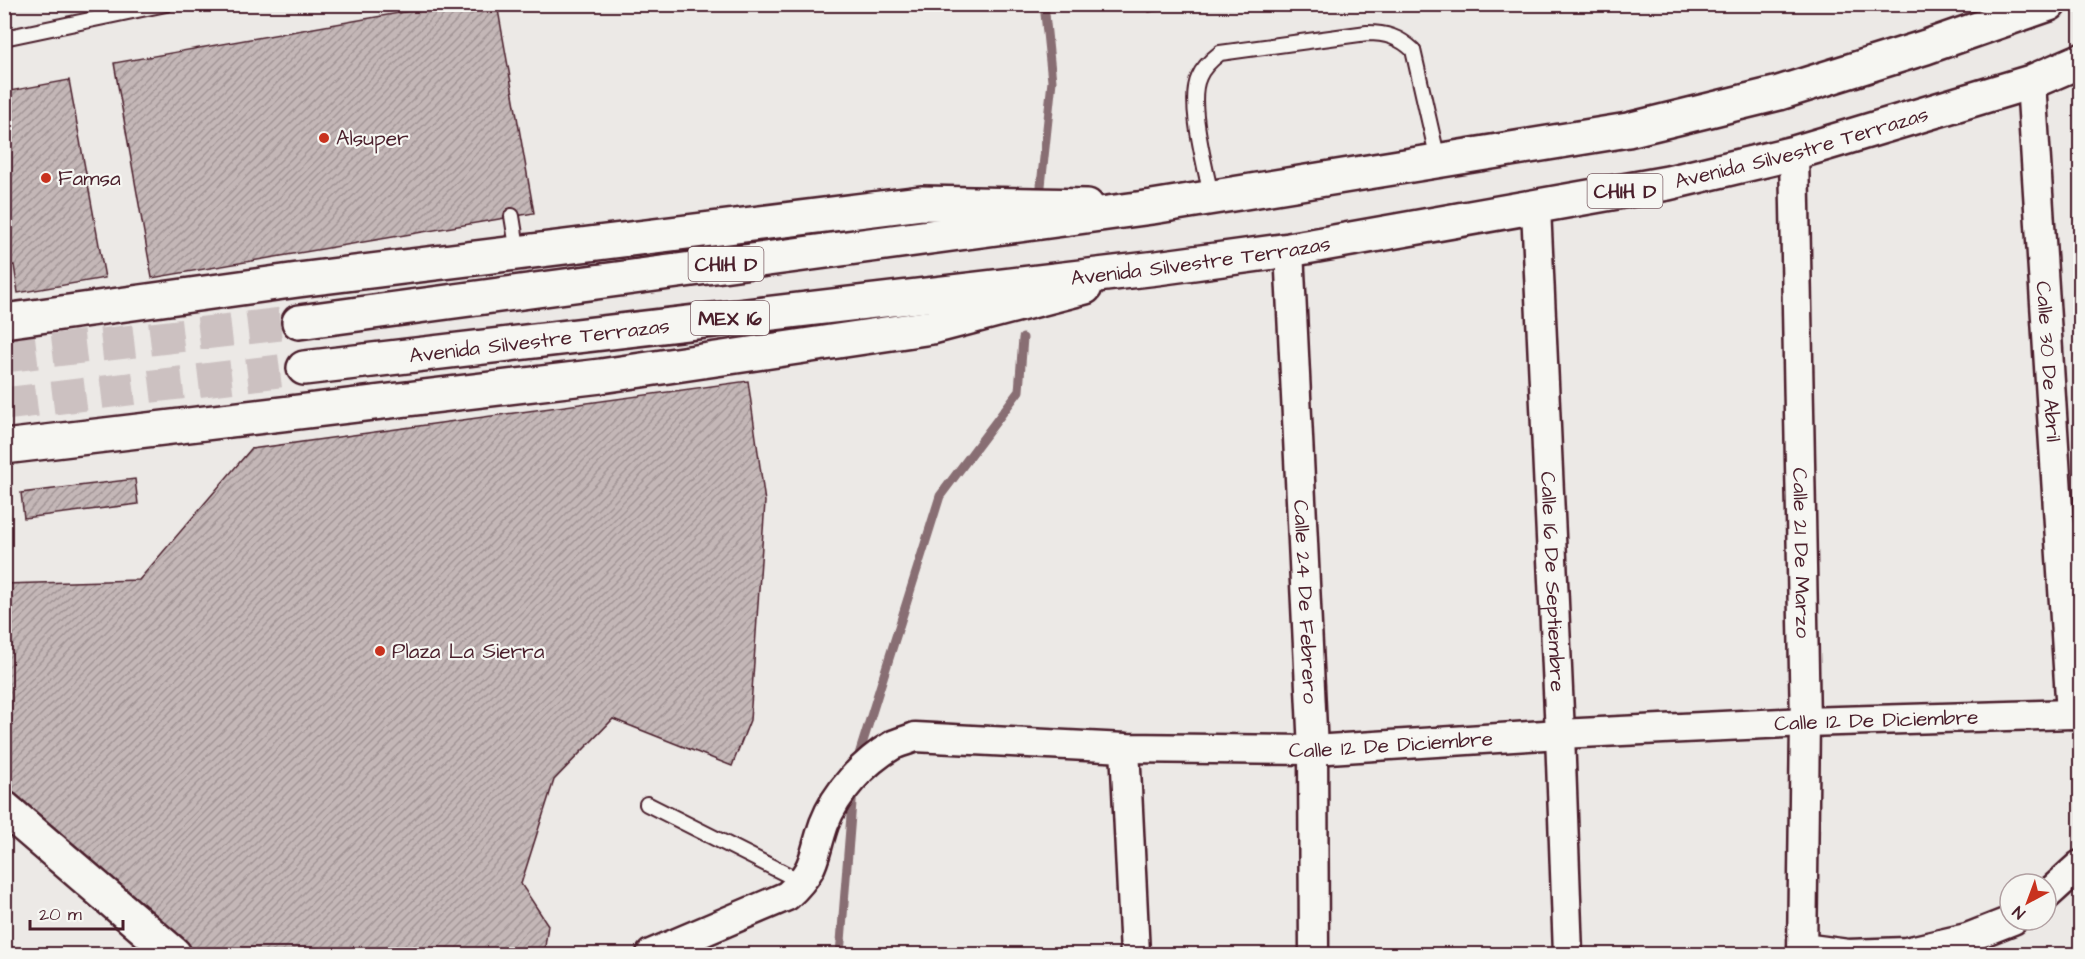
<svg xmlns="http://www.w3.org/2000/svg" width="2085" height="959" viewBox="0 0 2085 959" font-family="'Architects Daughter',sans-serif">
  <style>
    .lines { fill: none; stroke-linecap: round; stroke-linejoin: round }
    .stream { stroke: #886e73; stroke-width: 9 }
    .building { fill: url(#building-hatch); stroke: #4a1f2b; stroke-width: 1.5 }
    .highway-tunnel { stroke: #ccc1c1; stroke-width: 33; stroke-dasharray: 33 16; stroke-linecap: butt }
    .lane-casing { stroke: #4a1f2b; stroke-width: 18 }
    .street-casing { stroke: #4a1f2b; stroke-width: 33 }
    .secondary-casing { stroke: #4a1f2b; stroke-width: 38 }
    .highway-casing { stroke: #4a1f2b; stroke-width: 38 }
    .lane { stroke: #f6f6f2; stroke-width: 14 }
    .street { stroke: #f6f6f2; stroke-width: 28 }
    .secondary { stroke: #f6f6f2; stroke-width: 33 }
    .highway { stroke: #f6f6f2; stroke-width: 33 }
    .poi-dot { fill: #c8321e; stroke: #f6f6f2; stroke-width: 2 }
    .labels { text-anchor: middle; stroke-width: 4.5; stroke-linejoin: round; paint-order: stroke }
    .shield { fill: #f6f6f2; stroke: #7e6067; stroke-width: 1.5 }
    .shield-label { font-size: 20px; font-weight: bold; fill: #4a1f2b }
    .poi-label { font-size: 21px; fill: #4a1f2b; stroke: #f6f6f2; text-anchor: start }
    .street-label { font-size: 21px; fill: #4a1f2b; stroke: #f6f6f2 }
  </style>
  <defs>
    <pattern id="building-hatch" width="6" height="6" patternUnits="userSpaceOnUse" patternTransform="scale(1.5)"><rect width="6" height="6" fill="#c4b7b7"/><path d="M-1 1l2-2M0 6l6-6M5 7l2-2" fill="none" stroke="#a19495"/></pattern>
  </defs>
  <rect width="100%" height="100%" fill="#ece9e6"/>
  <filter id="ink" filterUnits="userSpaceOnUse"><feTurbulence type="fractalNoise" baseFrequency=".0167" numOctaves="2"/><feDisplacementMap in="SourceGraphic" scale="12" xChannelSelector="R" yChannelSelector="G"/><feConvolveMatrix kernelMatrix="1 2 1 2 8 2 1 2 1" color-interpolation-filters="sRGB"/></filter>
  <g filter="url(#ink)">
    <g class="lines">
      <g class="stream">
        <path d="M 1041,186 L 1052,81 L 1044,4"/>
        <path d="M 856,764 L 940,496 L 1019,391 L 1023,338"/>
        <path d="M 840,954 L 853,790"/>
      </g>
    </g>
    <g class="building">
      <path d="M 450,4 L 497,4 L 534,213 L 152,278 L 114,63 Z"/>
      <path d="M 1148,4 L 1200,4 L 1149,12 Z"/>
      <path d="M 69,80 L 105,278 L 18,293 L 14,265 L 4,266 L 4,92 Z"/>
      <path d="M 748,381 L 765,502 L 750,720 L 732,766 L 613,719 L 554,780 L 521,884 L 548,925 L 544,954 L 196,954 L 4,786 L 4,584 L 139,580 L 251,449 Z"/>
      <path d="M 135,479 L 138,504 L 24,518 L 21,493 Z"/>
    </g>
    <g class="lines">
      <g class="highway-tunnel">
        <path d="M 4,356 L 299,322"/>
        <path d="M 4,404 L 304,368"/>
      </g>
      <g class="lane-casing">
        <g id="lane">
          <path d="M 4,38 L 166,4"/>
          <path d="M 1211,196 C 1206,169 1187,101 1199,77 C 1203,67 1211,60 1220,53 L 1367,33 C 1386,33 1399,37 1413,50 L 1438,160"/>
          <path d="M 512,216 L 518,253"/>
          <path d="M 647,804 L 802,882"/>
        </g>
      </g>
      <g class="street-casing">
        <g id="street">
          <path id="s1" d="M 2031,82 L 2071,714"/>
          <path id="s2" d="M 1794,153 L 1805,722 L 1802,954"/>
          <path id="s3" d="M 1536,208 L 1560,734 L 1568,954"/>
          <path id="s4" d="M 1289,250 L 1313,750 L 1314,954"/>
          <path d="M 1125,748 L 1135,954"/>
          <path d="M 2046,896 L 2080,865"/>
          <path d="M 1803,948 L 1848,954 L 1906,952 L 1967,938 L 2013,920"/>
          <path id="s5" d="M 651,954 L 787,896 C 817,868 812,859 824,824 C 836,792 864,762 893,745 C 900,742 908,740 915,737 L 1125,748 L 1313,750 L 1560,734 L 1805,722 L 2071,714 L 2080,712"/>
        </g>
      </g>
      <g class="secondary-casing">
        <g id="secondary">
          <path d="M 4,321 L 298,280 L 921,203 L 1087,206"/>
          <path d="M 4,447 L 601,376 L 932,327 L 1085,287"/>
          <path d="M 4,808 L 174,954"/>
        </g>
      </g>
      <g class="highway-casing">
        <g id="highway">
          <path d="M 299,322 L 1152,207 L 1628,130 L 1779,93 L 1926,47 L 2049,4"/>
          <path id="s6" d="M 304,368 L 1157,268 L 1289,250 L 1668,183 L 1794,153 L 2031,82 L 2080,61"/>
        </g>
      </g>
      <use href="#lane" class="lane"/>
      <use href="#street" class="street"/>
      <use href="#secondary" class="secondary"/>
      <use href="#highway" class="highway"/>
    </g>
  </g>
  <g class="poi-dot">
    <circle cx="324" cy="138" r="6"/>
    <circle cx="46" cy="178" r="6"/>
    <circle cx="380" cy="651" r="6"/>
  </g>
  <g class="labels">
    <g class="shield">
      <rect x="1587.5" y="174" width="75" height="34" rx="4.5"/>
      <rect x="688.5" y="247" width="75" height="34" rx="4.5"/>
      <rect x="691" y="301" width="78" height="34" rx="4.5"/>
    </g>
    <g class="shield-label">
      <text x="1625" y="198">CHIH D</text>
      <text x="726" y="271">CHIH D</text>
      <text x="730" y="325">MEX 16</text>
    </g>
    <g class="poi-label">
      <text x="336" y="145">Alsuper</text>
      <text x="58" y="185">Famsa</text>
      <text x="392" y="658">Plaza La Sierra</text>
    </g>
    <g class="street-label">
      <text dy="7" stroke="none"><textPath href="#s6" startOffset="1515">Avenida Silvestre Terrazas</textPath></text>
      <text dy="7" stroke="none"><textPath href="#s6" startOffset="903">Avenida Silvestre Terrazas</textPath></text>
      <text dy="7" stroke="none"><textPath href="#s6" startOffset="237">Avenida Silvestre Terrazas</textPath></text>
      <text dy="7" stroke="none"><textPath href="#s1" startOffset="280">Calle 30 De Abril</textPath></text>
      <text dy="7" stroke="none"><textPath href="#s2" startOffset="400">Calle 21 De Marzo</textPath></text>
      <text dy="7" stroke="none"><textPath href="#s3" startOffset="374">Calle 16 De Septiembre</textPath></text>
      <text dy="7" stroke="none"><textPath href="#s4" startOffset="352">Calle 24 De Febrero</textPath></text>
      <text dy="7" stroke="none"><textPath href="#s5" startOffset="1323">Calle 12 De Diciembre</textPath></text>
      <text dy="7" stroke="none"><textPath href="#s5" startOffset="837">Calle 12 De Diciembre</textPath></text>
    </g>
  </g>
  <rect width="2085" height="959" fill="none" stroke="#f6f6f2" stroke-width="24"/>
  <rect x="12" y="12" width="2061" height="935" fill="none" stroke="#4a1f2b" stroke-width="2" filter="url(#ink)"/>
  <g transform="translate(2028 902) rotate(221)"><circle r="28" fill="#f6f6f2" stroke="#b1a0a2" stroke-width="1.5"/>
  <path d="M0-4.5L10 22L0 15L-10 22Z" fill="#c8321e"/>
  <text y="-9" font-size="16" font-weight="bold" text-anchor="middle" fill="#4a1f2b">N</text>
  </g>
  <path d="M30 920v9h93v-9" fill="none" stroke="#4a1f2b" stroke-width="3"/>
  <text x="39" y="920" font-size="18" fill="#4a1f2b" stroke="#f6f6f2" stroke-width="4.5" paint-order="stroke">20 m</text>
</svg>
